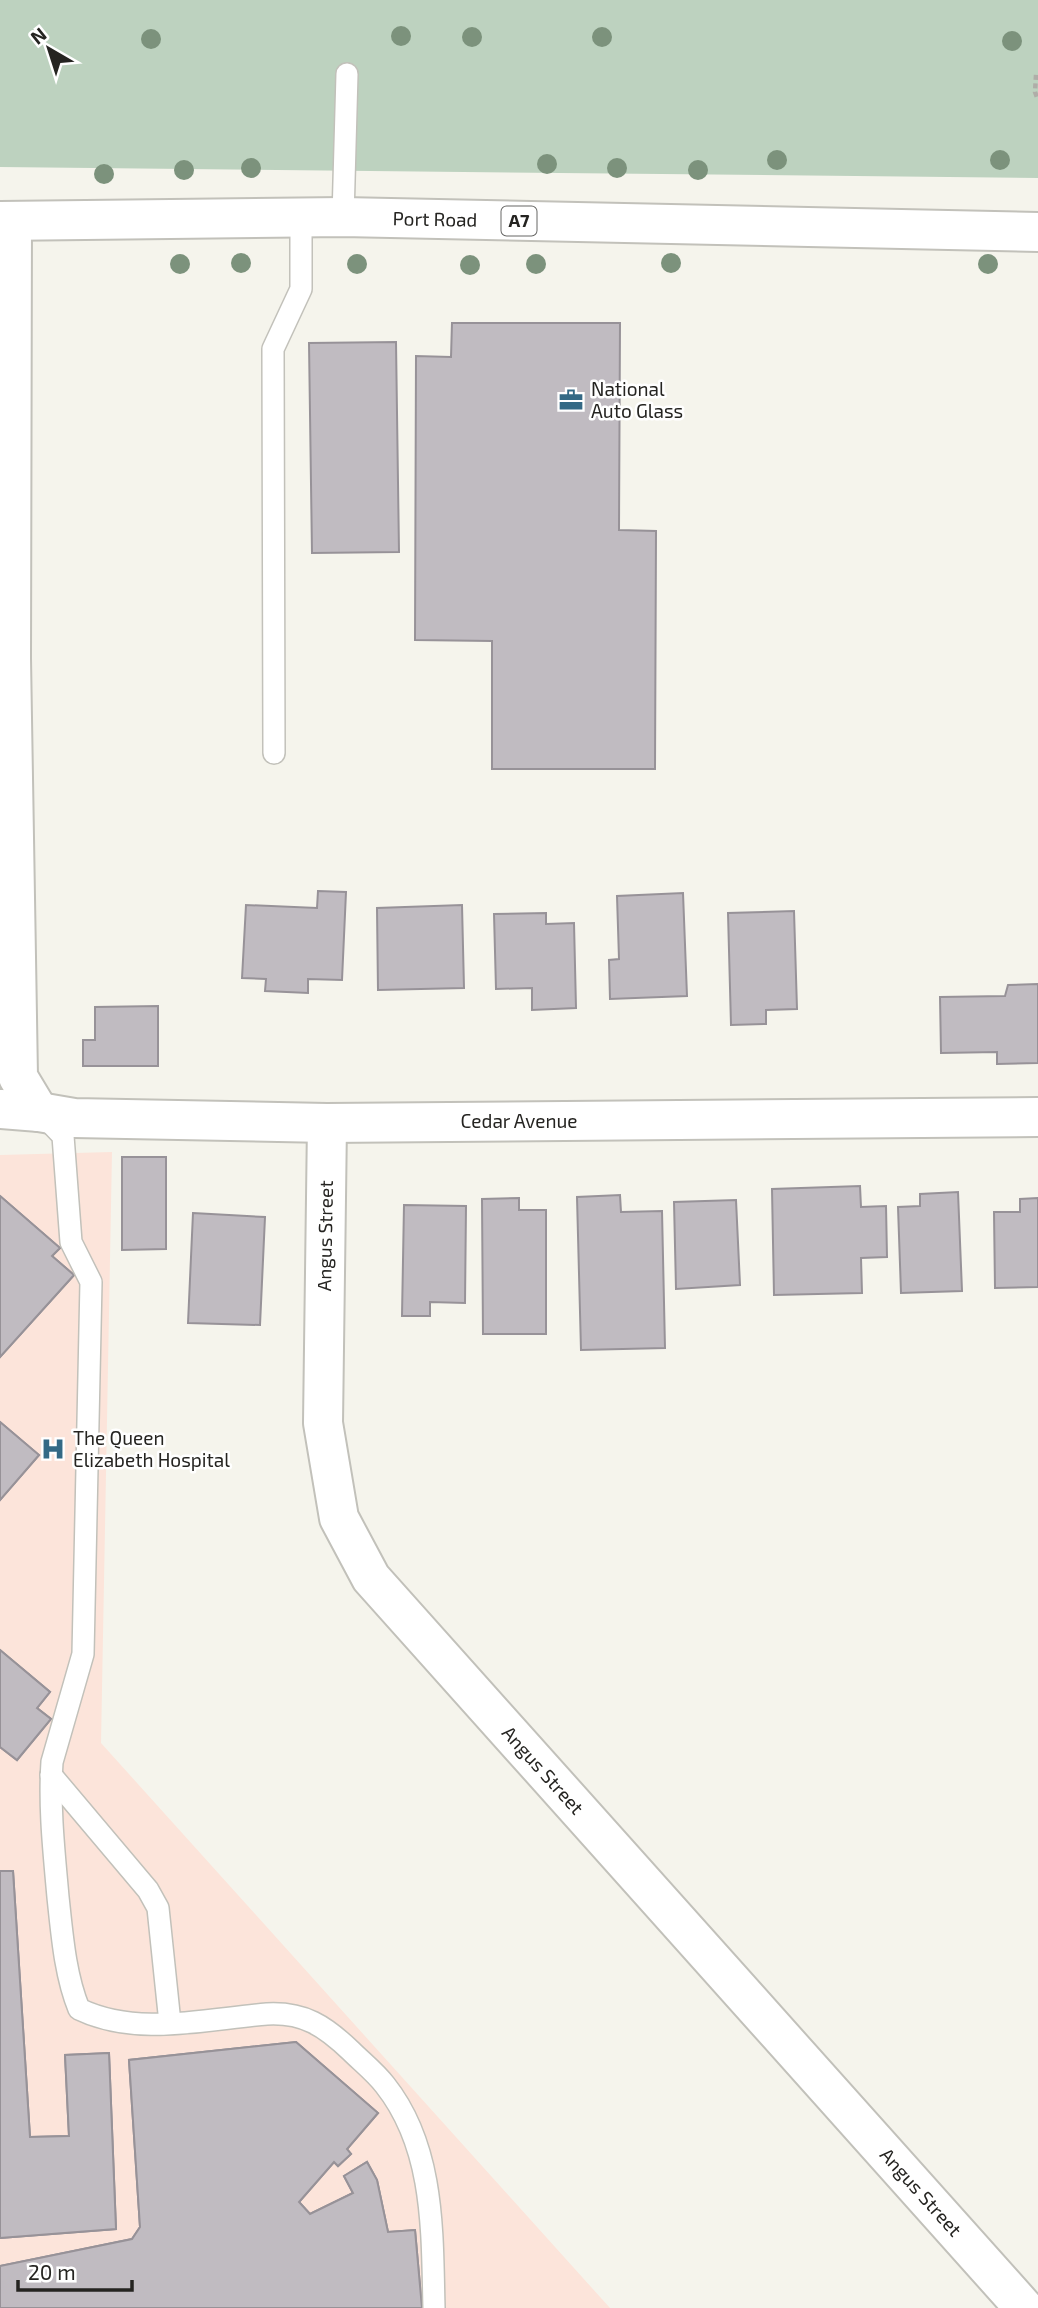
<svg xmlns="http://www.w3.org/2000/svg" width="1038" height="2308" viewBox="0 0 1038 2308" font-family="'Exo 2',sans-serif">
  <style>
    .medical { fill: #fce4da }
    .green { fill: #bdd2bf }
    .building { fill: #c0bbc1; stroke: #979298; stroke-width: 2; fill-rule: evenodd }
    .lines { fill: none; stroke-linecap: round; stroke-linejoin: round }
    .lane-casing { stroke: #c2c1ba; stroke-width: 24 }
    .street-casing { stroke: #c2c1ba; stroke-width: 42 }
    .highway-casing { stroke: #c2c1ba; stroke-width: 42 }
    .path { stroke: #afaea8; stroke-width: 4.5; stroke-dasharray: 5 3.5; stroke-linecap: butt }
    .lane { stroke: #fff; stroke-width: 21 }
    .street { stroke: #fff; stroke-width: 38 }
    .highway { stroke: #fff; stroke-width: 38 }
    .tree { fill: #7c927c }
    .labels { text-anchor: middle; stroke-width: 5; stroke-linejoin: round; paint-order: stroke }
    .shield { fill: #fff; stroke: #666664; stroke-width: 2 }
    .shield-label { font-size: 18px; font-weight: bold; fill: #252421 }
    .street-label { font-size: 19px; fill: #252421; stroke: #fff }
    .poi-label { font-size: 19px; fill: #252421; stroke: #fff; text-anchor: start }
  </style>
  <rect width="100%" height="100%" fill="#f5f4ec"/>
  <path class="medical" d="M 112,1152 L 101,1743 L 610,2308 L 0,2308 L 0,1155 Z"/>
  <path class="green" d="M 0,0 L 1038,0 L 1038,178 L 0,167 Z"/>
  <g class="building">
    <path d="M 452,323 L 620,323 L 619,530 L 656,531 L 655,769 L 492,769 L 492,641 L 415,640 L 416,356 L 451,357 Z"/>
    <path d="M 396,342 L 399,552 L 312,553 L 309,343 Z"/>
    <path d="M 318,891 L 346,892 L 342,980 L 308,979 L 308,993 L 265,991 L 266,979 L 242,978 L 246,905 L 317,908 Z"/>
    <path d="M 683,893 L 687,996 L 610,999 L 609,960 L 619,959 L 617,896 Z"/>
    <path d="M 462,905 L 464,988 L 378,990 L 377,908 Z"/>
    <path d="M 794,911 L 797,1009 L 766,1010 L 766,1024 L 731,1025 L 728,913 Z"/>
    <path d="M 546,913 L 546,924 L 574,923 L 576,1008 L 532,1010 L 532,988 L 496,989 L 494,914 Z"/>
    <path d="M 1038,984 L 1038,1063 L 997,1064 L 997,1052 L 941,1053 L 940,997 L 1005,996 L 1008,985 Z"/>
    <path d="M 158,1006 L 158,1066 L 83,1066 L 83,1040 L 95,1040 L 95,1007 Z"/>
    <path d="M 122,1157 L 166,1157 L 166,1249 L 122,1250 Z"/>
    <path d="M 860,1186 L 861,1207 L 886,1206 L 887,1257 L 861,1258 L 862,1293 L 774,1295 L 772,1189 Z"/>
    <path d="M 958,1192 L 962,1291 L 901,1293 L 898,1207 L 920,1206 L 920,1194 Z"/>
    <path d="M 620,1195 L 621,1212 L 662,1211 L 665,1348 L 581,1350 L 577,1197 Z"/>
    <path d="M 0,1196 L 60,1248 L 52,1256 L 74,1275 L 0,1357 Z"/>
    <path d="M 0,1196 L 60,1248 L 52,1256 L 74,1275 L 0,1357 Z"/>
    <path d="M 519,1198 L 519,1210 L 546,1210 L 546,1334 L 483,1334 L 482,1199 Z"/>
    <path d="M 1038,1198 L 1038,1287 L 995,1288 L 994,1212 L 1020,1212 L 1020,1199 Z"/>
    <path d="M 736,1200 L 740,1285 L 676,1289 L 674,1202 Z"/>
    <path d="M 404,1205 L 466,1206 L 465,1303 L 430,1302 L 430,1316 L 402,1316 Z"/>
    <path d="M 193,1213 L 265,1217 L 260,1325 L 188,1323 Z"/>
    <path d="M 0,1422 L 39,1455 L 0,1500 Z"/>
    <path d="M 0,1422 L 39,1455 L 0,1500 Z"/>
    <path d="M 0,1650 L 50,1692 L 37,1708 L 51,1719 L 17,1760 L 0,1747 Z"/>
    <path d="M 0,1650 L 50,1692 L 37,1708 L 51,1719 L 17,1760 L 0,1747 Z"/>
    <path d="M 0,1871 L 13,1871 L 30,2137 L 69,2136 L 65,2055 L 109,2053 L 116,2229 L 0,2238 Z"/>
    <path d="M 0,1871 L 13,1871 L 30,2137 L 69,2136 L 65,2055 L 109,2053 L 116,2229 L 0,2238 Z"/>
    <path d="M 296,2042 L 378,2113 L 347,2149 L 351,2154 L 338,2166 L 334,2162 L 299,2202 L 310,2214 L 353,2193 L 344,2176 L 367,2162 L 377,2180 L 388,2232 L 415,2230 L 422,2308 L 0,2308 L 0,2266 L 132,2239 L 140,2227 L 129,2060 ZM 281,2111 L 296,2123 L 235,2188 L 228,2117 Z"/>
    <path d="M 296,2042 L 378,2113 L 347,2149 L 351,2154 L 338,2166 L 334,2162 L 299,2202 L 310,2214 L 353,2193 L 344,2176 L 367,2162 L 377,2180 L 388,2232 L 415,2230 L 422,2308 L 0,2308 L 0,2266 L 132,2239 L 140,2227 L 129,2060 Z"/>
  </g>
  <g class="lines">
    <g class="lane-casing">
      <g id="lane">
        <path d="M 343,217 L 347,74"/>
        <path d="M 274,753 L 273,349 L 301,289 L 301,219"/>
        <path d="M 43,1115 L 63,1136 L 71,1242 L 91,1282 L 83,1654 L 52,1762 C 49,1807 54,1852 58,1897 C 62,1934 65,1975 79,2009 C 137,2037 206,2019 267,2014 C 304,2012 325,2026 351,2051 C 362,2062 375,2072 385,2085 C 435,2148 432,2232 434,2308"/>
        <path d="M 51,1775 L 148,1890 L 158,1908 L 170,2023"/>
      </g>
    </g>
    <g class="street-casing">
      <g id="street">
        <path d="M 12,221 L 11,658 L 18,1077 L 39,1112"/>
        <path d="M 1,1109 L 39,1112 L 74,1118 L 327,1123 L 1038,1117"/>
        <path d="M 327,1123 L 323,1423 L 339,1518 L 371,1578 L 1024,2308"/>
      </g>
    </g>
    <g class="highway-casing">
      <path id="highway" d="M 0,221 L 343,217 L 1038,232"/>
    </g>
    <path class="path" d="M 1036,75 L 1035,92 L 1038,100"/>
    <use href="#lane" class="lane"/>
    <use href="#street" class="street"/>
    <use href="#highway" class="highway"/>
  </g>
  <g class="tree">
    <circle cx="401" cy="36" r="10"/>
    <circle cx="472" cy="37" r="10"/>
    <circle cx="602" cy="37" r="10"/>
    <circle cx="151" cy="39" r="10"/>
    <circle cx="1012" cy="41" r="10"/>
    <circle cx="777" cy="160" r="10"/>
    <circle cx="1000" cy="160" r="10"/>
    <circle cx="547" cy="164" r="10"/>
    <circle cx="251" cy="168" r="10"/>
    <circle cx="617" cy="168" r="10"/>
    <circle cx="184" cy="170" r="10"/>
    <circle cx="698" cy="170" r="10"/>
    <circle cx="104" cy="174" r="10"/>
    <circle cx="241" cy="263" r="10"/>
    <circle cx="671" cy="263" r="10"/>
    <circle cx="180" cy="264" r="10"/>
    <circle cx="357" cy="264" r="10"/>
    <circle cx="536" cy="264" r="10"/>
    <circle cx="988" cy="264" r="10"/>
    <circle cx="470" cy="265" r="10"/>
  </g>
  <defs>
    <g id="office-bare" transform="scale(1.89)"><path d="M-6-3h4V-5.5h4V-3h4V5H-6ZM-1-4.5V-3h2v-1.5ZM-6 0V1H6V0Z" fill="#346985" stroke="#fff" stroke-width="2.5" paint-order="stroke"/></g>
    <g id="hospital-bare" transform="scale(1.89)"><path d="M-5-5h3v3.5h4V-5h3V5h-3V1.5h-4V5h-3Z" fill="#346985" stroke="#fff" stroke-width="2.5" paint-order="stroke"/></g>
  </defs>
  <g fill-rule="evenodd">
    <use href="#office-bare" x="571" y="400"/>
    <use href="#hospital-bare" x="53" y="1449"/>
  </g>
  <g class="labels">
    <rect class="shield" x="501.5" y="206.5" width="35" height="29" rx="5"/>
    <g class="shield-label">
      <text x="519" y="227">A7</text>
    </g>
    <g class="street-label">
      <text transform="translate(435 219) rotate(1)" y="7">Port Road</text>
      <text x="519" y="1128">Cedar Avenue</text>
      <text transform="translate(325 1236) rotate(-89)" y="7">Angus Street</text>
      <text transform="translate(543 1770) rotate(48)" y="7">Angus Street</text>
      <text transform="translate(921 2192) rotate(48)" y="7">Angus Street</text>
    </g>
    <g class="poi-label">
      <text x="591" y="396">National<tspan x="591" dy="22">Auto Glass</tspan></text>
      <text x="73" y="1445">The Queen<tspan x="73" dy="22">Elizabeth Hospital</tspan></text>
    </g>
  </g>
  <g transform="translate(49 49) rotate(321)" stroke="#ffffff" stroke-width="5" paint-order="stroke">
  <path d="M0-5L12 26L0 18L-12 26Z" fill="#252421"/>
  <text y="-10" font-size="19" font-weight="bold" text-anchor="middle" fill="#252421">N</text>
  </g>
  <path d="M18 2280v10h114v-10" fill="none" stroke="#252421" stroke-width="3.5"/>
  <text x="28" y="2280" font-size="21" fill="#252421" stroke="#ffffff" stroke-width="5" paint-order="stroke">20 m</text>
</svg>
